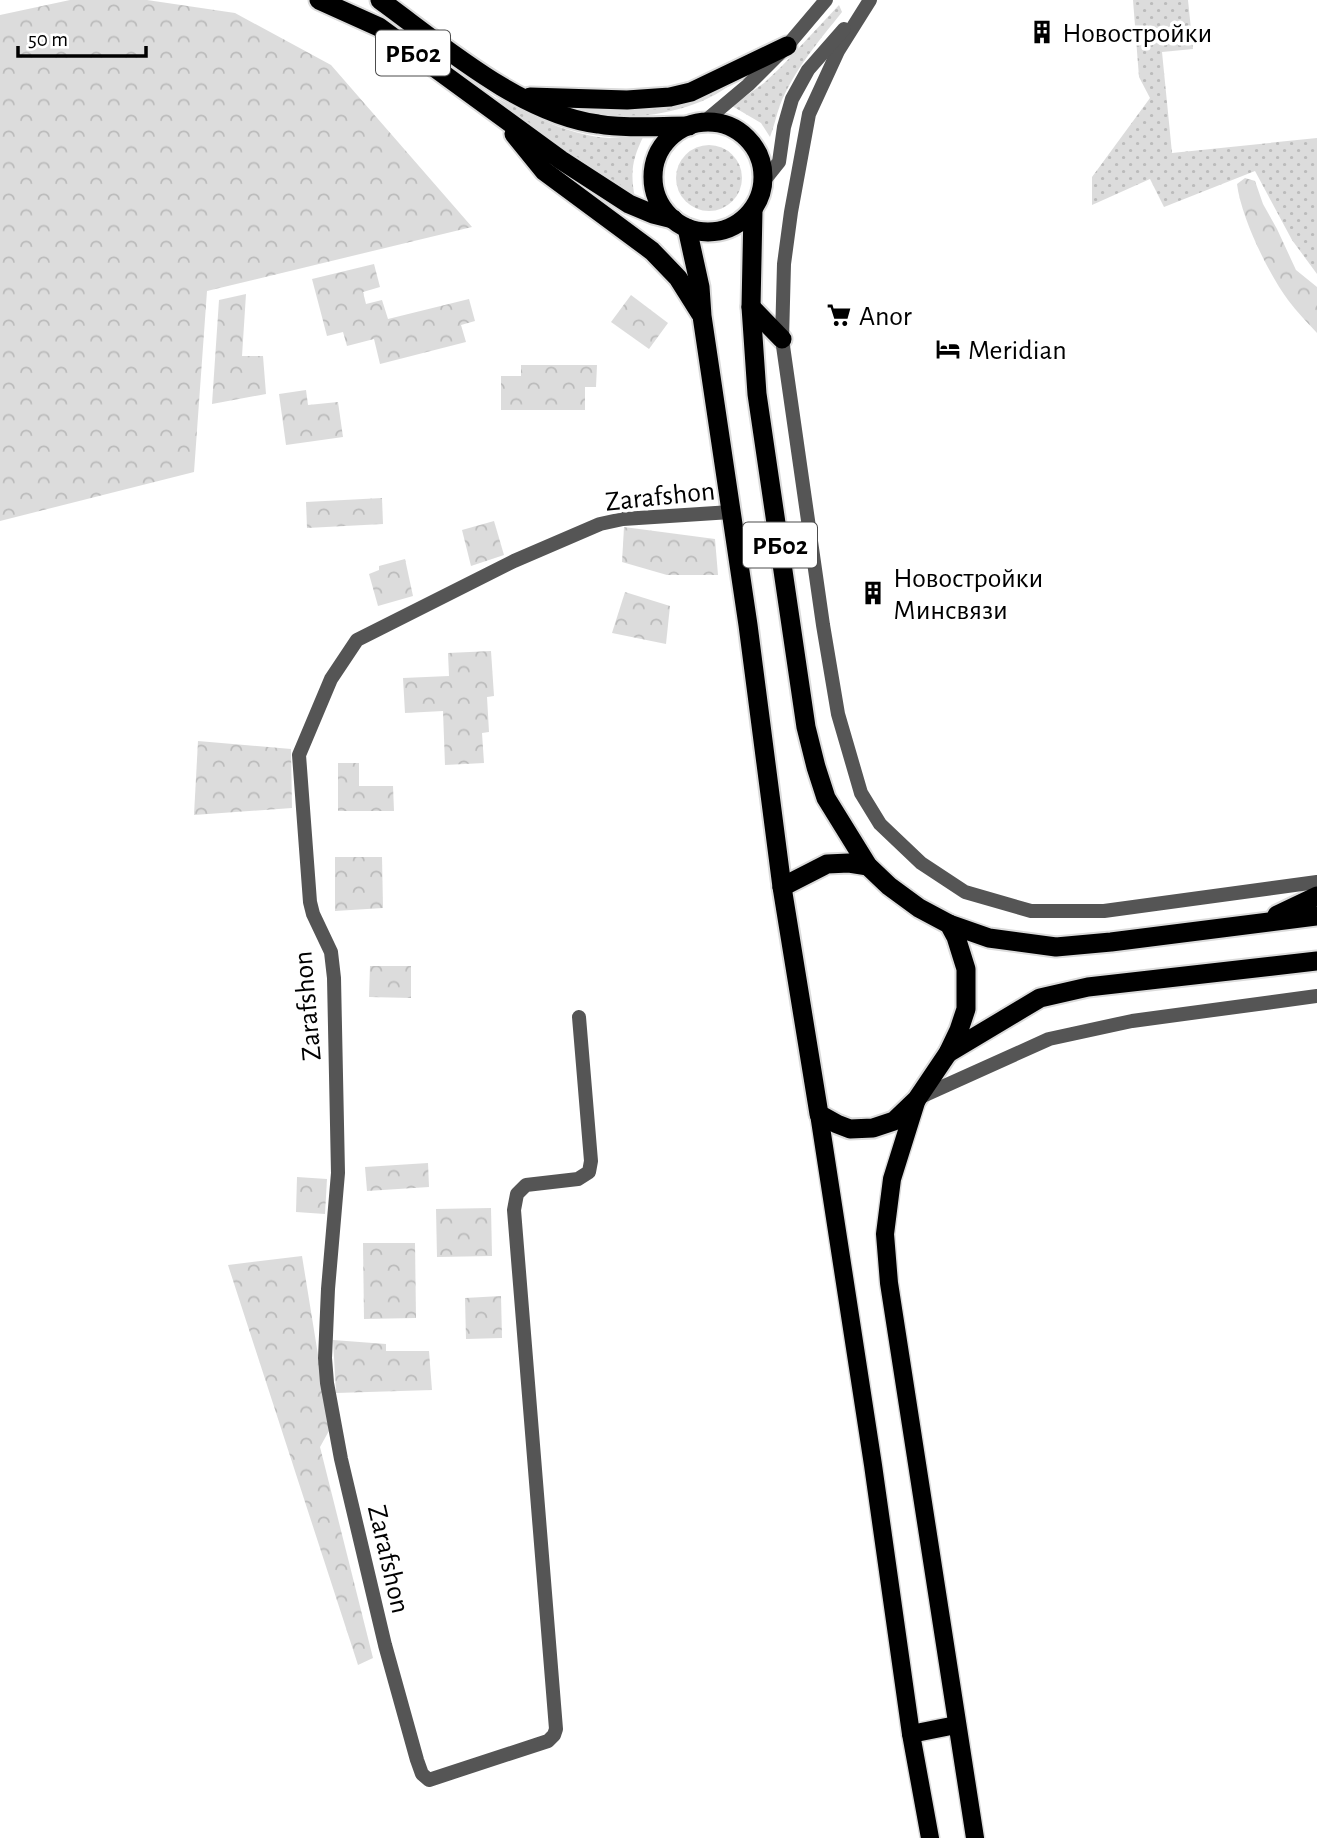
<svg xmlns="http://www.w3.org/2000/svg" width="1317" height="1838" viewBox="0 0 1317 1838" font-family="'Alegreya Sans',sans-serif">
  <style>
    .green { fill: url(#green-dots) }
    .forest { fill: url(#forest-crowns) }
    .lines { fill: none; stroke-linecap: round; stroke-linejoin: round }
    .primary-casing { stroke: #dbdbdb; stroke-width: 21 }
    .trunk-casing { stroke: #dbdbdb; stroke-width: 23 }
    .minor { stroke: #555; stroke-width: 14 }
    .tertiary { stroke: #555; stroke-width: 14 }
    .primary { stroke: #000; stroke-width: 18 }
    .trunk { stroke: #000; stroke-width: 19 }
    .labels { text-anchor: middle; stroke-width: 7; stroke-linejoin: round; paint-order: stroke }
    .shield { fill: #fff; stroke: #4c4c4c; stroke-width: 2 }
    .shield-label { font-size: 26px; font-weight: bold; fill: #000 }
    .poi-label { font-size: 28px; fill: #000; stroke: #fff; text-anchor: start }
    .street-label { font-size: 28px; fill: #000; stroke: #fff }
  </style>
  <defs>
    <pattern id="green-dots" width="8" height="8" patternUnits="userSpaceOnUse" patternTransform="scale(1.75)"><rect width="8" height="8" fill="#dcdcdc"/><path d="M2 2h.1M6 6h.1" fill="none" stroke="#bbb" stroke-width="1.8" stroke-linecap="round"/></pattern>
    <pattern id="forest-crowns" width="20" height="18" patternUnits="userSpaceOnUse" patternTransform="scale(1.75)"><rect width="20" height="18" fill="#dcdcdc"/><path d="M2 6a3 3 0 1 1 6 0M12 15a3 3 0 1 1 6 0" fill="none" stroke="#bbb"/></pattern>
  </defs>
  <rect width="100%" height="100%" fill="#fff"/>
  <g class="green">
    <path d="M 1133,0 L 1188,0 L 1193,49 L 1162,52 L 1172,153 L 1317,138 L 1317,274 L 1292,240 L 1255,171 L 1164,207 L 1150,179 L 1092,205 L 1092,177 L 1150,98 L 1139,77 Z"/>
    <path d="M 839,5 L 842,12 C 819,41 794,70 780,105 C 776,116 774,127 770,137 L 761,123 L 732,106 L 764,83 L 781,67 Z"/>
    <path d="M 734,81 C 703,110 645,119 604,117 C 593,116 582,113 571,110 L 606,109 L 641,105 Z"/>
    <path d="M 495,97 C 531,115 569,136 610,138 C 621,138 633,136 644,135 C 632,160 630,171 635,199 L 524,120 Z"/>
    <circle cx="709" cy="178" r="33"/>
  </g>
  <g class="forest">
    <path d="M 70,0 L 147,0 L 235,13 L 331,65 L 472,227 L 207,291 L 194,472 L 0,521 L 0,15 Z"/>
    <path d="M 1245,178 L 1255,181 L 1263,204 L 1277,229 L 1296,270 L 1317,287 L 1317,333 C 1307,322 1297,312 1288,300 C 1268,273 1241,217 1237,184 Z"/>
    <path d="M 374,264 L 380,287 L 363,292 L 366,304 L 382,300 L 388,319 L 469,299 L 475,321 L 461,325 L 466,342 L 380,364 L 374,339 L 347,346 L 343,332 L 327,336 L 312,279 Z"/>
    <path d="M 246,294 L 242,356 L 263,356 L 266,394 L 212,404 L 219,300 Z"/>
    <path d="M 631,295 L 668,323 L 649,349 L 611,322 Z"/>
    <path d="M 521,365 L 597,365 L 596,387 L 585,387 L 585,410 L 501,410 L 501,376 L 521,376 Z"/>
    <path d="M 306,390 L 308,405 L 338,402 L 343,437 L 286,445 L 279,394 Z"/>
    <path d="M 382,498 L 383,524 L 307,528 L 306,502 Z"/>
    <path d="M 494,521 L 504,555 L 471,566 L 462,530 Z"/>
    <path d="M 624,527 L 715,539 L 718,575 L 667,575 L 622,562 Z"/>
    <path d="M 405,559 L 413,596 L 378,606 L 369,574 L 379,570 L 379,566 Z"/>
    <path d="M 625,592 L 670,606 L 666,644 L 612,633 Z"/>
    <path d="M 491,651 L 494,696 L 487,697 L 489,732 L 482,733 L 484,763 L 445,765 L 443,711 L 405,713 L 403,678 L 449,676 L 448,653 Z"/>
    <path d="M 198,741 L 291,749 L 292,808 L 194,815 Z"/>
    <path d="M 338,763 L 359,763 L 359,786 L 393,786 L 394,811 L 338,811 Z"/>
    <path d="M 335,857 L 382,857 L 383,908 L 335,911 Z"/>
    <path d="M 370,966 L 411,966 L 411,998 L 369,997 Z"/>
    <path d="M 428,1163 L 429,1187 L 367,1191 L 365,1167 Z"/>
    <path d="M 297,1177 L 327,1179 L 325,1214 L 296,1212 Z"/>
    <path d="M 491,1208 L 492,1256 L 437,1257 L 436,1209 Z"/>
    <path d="M 363,1243 L 415,1243 L 416,1318 L 364,1319 Z"/>
    <path d="M 302,1256 L 330,1429 L 320,1447 L 373,1658 L 358,1665 L 228,1265 Z"/>
    <path d="M 501,1296 L 502,1338 L 466,1339 L 465,1298 Z"/>
    <path d="M 333,1340 L 386,1344 L 386,1351 L 429,1351 L 432,1390 L 336,1393 Z"/>
  </g>
  <g class="lines">
    <g class="primary-casing">
      <g id="primary">
        <path d="M 917,1099 L 892,1179 L 885,1234 L 889,1283 L 975,1838"/>
        <path d="M 819,1114 L 873,1465 L 911,1734 L 930,1838"/>
        <path d="M 911,1734 L 956,1725"/>
      </g>
    </g>
    <g class="trunk-casing">
      <g id="trunk">
        <path d="M 319,0 L 379,27 L 561,160 L 629,204 L 653,214 L 673,219"/>
        <path d="M 380,0 C 442,45 521,114 598,124 C 627,129 659,126 689,126"/>
        <path d="M 530,97 L 627,100 L 670,97 L 691,92 L 787,46"/>
        <circle cx="708" cy="177" r="55"/>
        <path d="M 514,134 L 544,171 L 652,251 L 678,278 L 700,313"/>
        <path d="M 687,228 L 700,287 L 702,316 L 748,625 L 782,887 L 819,1114 L 837,1124 L 850,1129 L 873,1128 L 894,1121 L 917,1099 L 948,1053 L 959,1030 L 966,1009 L 966,969 L 956,937 L 949,924 L 919,908 L 889,886 L 868,866 L 826,798 L 816,767 L 806,727 L 757,394 L 751,307 L 753,210"/>
        <path d="M 751,307 L 782,339"/>
        <path d="M 782,887 L 827,864 L 849,863 L 868,866"/>
        <path d="M 1277,915 L 1317,896"/>
        <path d="M 949,924 L 989,938 L 1056,947 L 1111,942 L 1317,916"/>
        <path d="M 948,1053 L 1040,998 L 1088,987 L 1317,961"/>
      </g>
    </g>
    <path class="minor" d="M 579,1017 L 591,1161 L 589,1172 L 578,1179 L 526,1185 L 517,1194 L 514,1210 L 556,1729 L 554,1735 L 548,1741 L 429,1780 L 422,1774 L 417,1760 L 385,1645 L 341,1459 L 327,1383 L 325,1358 L 328,1289 L 338,1173 L 334,978 L 331,952 L 313,914 L 310,902 L 299,755 L 331,679 L 357,640 L 514,561 L 600,524 L 623,519 L 731,512"/>
    <g class="tertiary">
      <path d="M 870,0 L 838,51 L 809,114 L 791,212 L 784,264 L 782,339 L 823,625 L 838,714 L 861,793 L 880,824 L 921,863 L 965,892 L 1031,911 L 1104,911 L 1317,882"/>
      <path d="M 704,122 L 748,85 L 787,46 L 826,0"/>
      <path d="M 763,182 L 779,162 L 784,127 L 792,99 L 808,70 L 844,29"/>
      <path d="M 918,1098 L 1049,1039 L 1132,1021 L 1317,996"/>
    </g>
    <use href="#primary" class="primary"/>
    <use href="#trunk" class="trunk"/>
  </g>
  <defs>
    <g id="building-bare" transform="scale(1.89)"><path d="M-4-6H4V6H1V3H-1V6H-4ZM-2.5-4.3h1.7v1.8h-1.7ZM.8-4.3h1.7v1.8H.8ZM-2.5-1h1.7V.8h-1.7ZM.8-1h1.7V.8H.8Z" fill="#000" stroke="#fff" stroke-width="2.5" paint-order="stroke"/></g>
    <g id="supermarket-bare" transform="scale(1.89)"><path d="M-6-5.5h2.5l.6 2H6L4.5 2H-2.5L-4.4-4H-6ZM-1.5 3.2a1.3 1.3 0 1 0 .1 0ZM3 3.2a1.3 1.3 0 1 0 .1 0Z" fill="#000" stroke="#fff" stroke-width="2.5" paint-order="stroke"/></g>
    <g id="hotel-bare" transform="scale(1.89)"><path d="M-6-4.5h1.5V1H6V5H4.5V3h-9V5H-6ZM-4 0a1.8 1.8 0 1 1 3.6 0ZM.5 0V-2.5h3Q6-2.5 6 0Z" fill="#000" stroke="#fff" stroke-width="2.5" paint-order="stroke"/></g>
  </defs>
  <g fill-rule="evenodd">
    <use href="#building-bare" x="1042" y="32"/>
    <use href="#supermarket-bare" x="839" y="315"/>
    <use href="#hotel-bare" x="948" y="349"/>
    <use href="#building-bare" x="873" y="593"/>
  </g>
  <g class="labels">
    <g class="shield">
      <rect x="376" y="30.5" width="74" height="45" rx="5"/>
      <rect x="743" y="522.5" width="74" height="45" rx="5"/>
    </g>
    <g class="shield-label">
      <text x="413" y="62">РБ02</text>
      <text x="780" y="554">РБ02</text>
    </g>
    <g class="poi-label">
      <text x="1062" y="42">Новостройки</text>
      <text x="859" y="325">Anor</text>
      <text x="968" y="359">Meridian</text>
      <text x="893" y="587">Новостройки<tspan x="893" dy="32">Минсвязи</tspan></text>
    </g>
    <g class="street-label">
      <text transform="translate(660 495) rotate(-6)" y="10">Zarafshon</text>
      <text transform="translate(306 1006) rotate(-95)" y="10">Zarafshon</text>
      <text transform="translate(390 1559) rotate(77)" y="10">Zarafshon</text>
    </g>
  </g>
  <path d="M18 46v10h128v-10" fill="none" stroke="#000000" stroke-width="3.5"/>
  <text x="28" y="46" font-size="21" fill="#000000" stroke="#ffffff" stroke-width="5" paint-order="stroke">50 m</text>
</svg>
